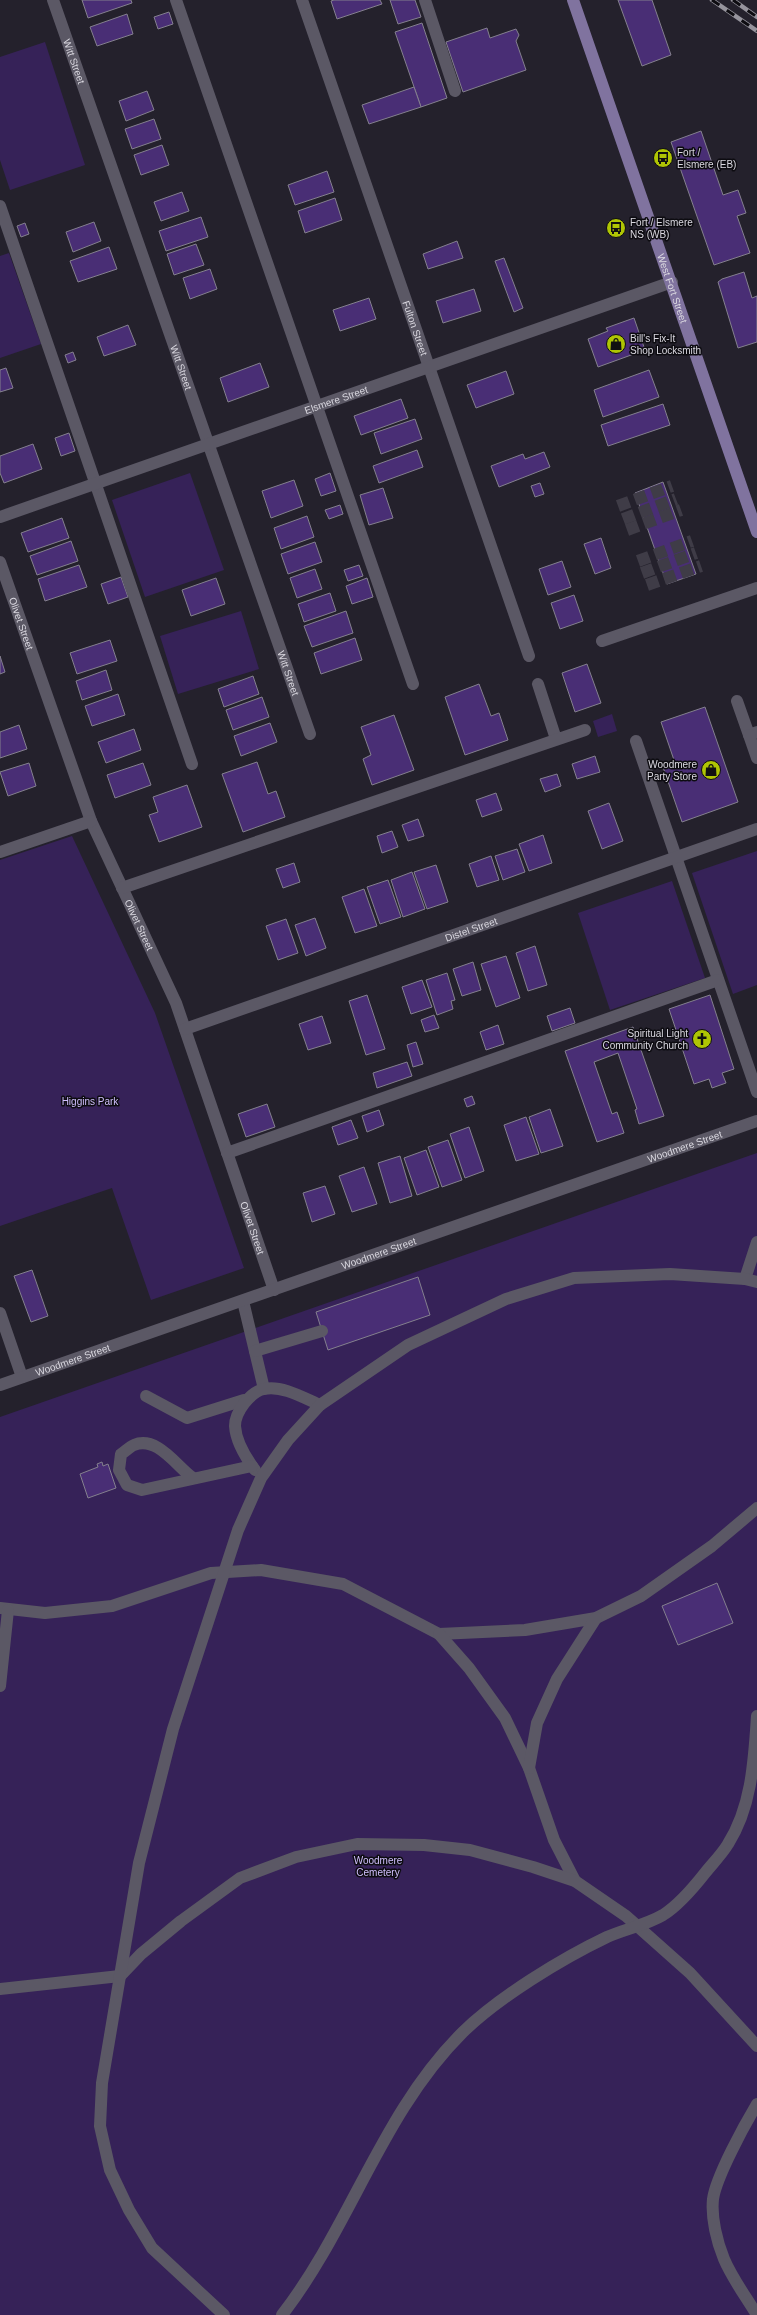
<svg xmlns="http://www.w3.org/2000/svg" width="757" height="2315" viewBox="0 0 757 2315" font-family="Helvetica,sans-serif">
  <style>
    .green { fill: #362258 }
    .building { fill: #492e75; stroke: #84808e }
    .lines { fill: none; stroke-linecap: round; stroke-linejoin: round }
    .minor-tunnel { stroke: #3f3c47; stroke-width: 12; stroke-dasharray: 12 6; stroke-linecap: butt }
    .minor { stroke: #5b5865; stroke-width: 12 }
    .major { stroke: #80739f; stroke-width: 12 }
    .rail-casing { stroke: #96949d; stroke-width: 4.5 }
    .rail { stroke: #0d0c11; stroke-width: 3; stroke-dasharray: 9; stroke-linecap: butt }
    .labels { text-anchor: middle; stroke-width: 3; stroke-linejoin: round; paint-order: stroke }
    .street-label { font-size: 10px; fill: #dad8e0; stroke: #0d0c11 }
    .poi-label { font-size: 10px; fill: #dad8e0; stroke: #0d0c11; text-anchor: start }
    .park-label { font-size: 10px; fill: #d0bffd; stroke: #0d0c11 }
  </style>
  <rect width="100%" height="100%" fill="#24212c"/>
  <g class="green">
    <path d="M 45,42 L 85,165 L 10,190 L 0,160 L 0,57 Z"/>
    <path d="M 9,253 L 41,344 L 0,358 L 0,256 Z"/>
    <path d="M 190,473 L 224,570 L 145,597 L 112,500 Z"/>
    <path d="M 241,611 L 259,669 L 178,694 L 160,636 Z"/>
    <path d="M 612,714 L 617,731 L 598,737 L 593,721 Z"/>
    <path d="M 72,836 L 155,1013 L 244,1268 L 151,1300 L 112,1188 L 0,1226 L 0,860 Z"/>
    <path d="M 757,851 L 757,985 L 733,994 L 692,873 Z"/>
    <path d="M 672,881 L 705,978 L 610,1010 L 578,913 Z"/>
    <path d="M 757,1153 L 757,2315 L 0,2315 L 0,1417 Z"/>
  </g>
  <g class="building">
    <path d="M 82,0 L 131,0 L 132,3 L 88,18 Z"/>
    <path d="M 334,0 L 380,0 L 382,4 L 337,19 L 331,1 Z"/>
    <path d="M 390,0 L 415,0 L 421,17 L 398,24 Z"/>
    <path d="M 618,0 L 652,0 L 671,55 L 642,66 Z"/>
    <path d="M 169,12 L 173,24 L 158,29 L 154,17 Z"/>
    <path d="M 127,14 L 133,34 L 97,46 L 90,27 Z"/>
    <path d="M 422,23 L 447,98 L 421,107 L 395,32 Z"/>
    <path d="M 487,28 L 490,38 L 516,29 L 519,35 L 516,41 L 526,70 L 463,92 L 446,42 Z"/>
    <path d="M 414,87 L 421,107 L 369,124 L 362,105 Z"/>
    <path d="M 147,91 L 154,110 L 126,121 L 119,101 Z"/>
    <path d="M 154,119 L 161,139 L 132,149 L 125,129 Z"/>
    <path d="M 701,131 L 723,195 L 738,190 L 746,213 L 737,216 L 750,253 L 714,265 L 671,142 Z"/>
    <path d="M 162,145 L 169,165 L 141,175 L 134,155 Z"/>
    <path d="M 327,171 L 334,192 L 295,205 L 288,185 Z"/>
    <path d="M 182,192 L 189,211 L 161,221 L 154,202 Z"/>
    <path d="M 335,198 L 342,220 L 305,233 L 298,211 Z"/>
    <path d="M 201,217 L 208,237 L 166,251 L 159,231 Z"/>
    <path d="M 94,222 L 101,241 L 73,252 L 66,232 Z"/>
    <path d="M 25,223 L 29,234 L 21,237 L 17,226 Z"/>
    <path d="M 457,241 L 463,258 L 428,269 L 423,254 Z"/>
    <path d="M 196,244 L 204,265 L 174,275 L 167,254 Z"/>
    <path d="M 109,247 L 117,269 L 78,282 L 70,261 Z"/>
    <path d="M 504,258 L 523,308 L 514,312 L 495,261 Z"/>
    <path d="M 210,269 L 217,289 L 190,299 L 183,278 Z"/>
    <path d="M 744,272 L 752,298 L 757,296 L 757,342 L 738,348 L 718,282 L 722,279 Z"/>
    <path d="M 474,289 L 481,311 L 443,323 L 436,301 Z"/>
    <path d="M 369,298 L 376,319 L 340,331 L 333,310 Z"/>
    <path d="M 634,318 L 645,350 L 598,367 L 588,339 L 608,331 L 606,328 Z"/>
    <path d="M 128,325 L 136,345 L 104,356 L 97,337 Z"/>
    <path d="M 73,352 L 76,360 L 68,363 L 65,355 Z"/>
    <path d="M 260,363 L 269,387 L 228,402 L 220,378 Z"/>
    <path d="M 6,368 L 13,388 L 0,392 L 0,370 Z"/>
    <path d="M 649,370 L 659,397 L 603,417 L 594,390 Z"/>
    <path d="M 506,371 L 514,394 L 476,408 L 467,385 Z"/>
    <path d="M 401,399 L 408,418 L 361,435 L 354,416 Z"/>
    <path d="M 663,404 L 670,425 L 608,446 L 601,425 Z"/>
    <path d="M 415,419 L 422,439 L 381,454 L 374,433 Z"/>
    <path d="M 69,433 L 75,451 L 61,456 L 55,438 Z"/>
    <path d="M 33,444 L 42,469 L 4,483 L 0,473 L 0,456 Z"/>
    <path d="M 417,450 L 423,467 L 379,483 L 373,466 Z"/>
    <path d="M 544,452 L 550,467 L 499,487 L 491,466 L 523,454 L 525,459 Z"/>
    <path d="M 330,473 L 336,491 L 321,496 L 315,479 Z"/>
    <path d="M 294,480 L 303,506 L 271,518 L 262,491 Z"/>
    <path d="M 663,482 L 696,574 L 667,584 L 635,493 Z"/>
    <path d="M 540,483 L 544,494 L 535,497 L 531,486 Z"/>
    <path d="M 383,488 L 393,518 L 369,525 L 360,495 Z"/>
    <path d="M 340,505 L 343,514 L 329,519 L 325,510 Z"/>
    <path d="M 307,516 L 314,537 L 281,549 L 274,528 Z"/>
    <path d="M 62,518 L 69,538 L 28,552 L 21,533 Z"/>
    <path d="M 601,538 L 611,568 L 595,574 L 584,544 Z"/>
    <path d="M 71,541 L 78,561 L 37,575 L 30,556 Z"/>
    <path d="M 315,542 L 322,562 L 288,574 L 281,554 Z"/>
    <path d="M 562,561 L 571,587 L 548,595 L 539,569 Z"/>
    <path d="M 79,565 L 87,587 L 45,601 L 38,579 Z"/>
    <path d="M 359,565 L 363,576 L 348,581 L 344,570 Z"/>
    <path d="M 315,569 L 322,589 L 297,598 L 290,578 Z"/>
    <path d="M 121,577 L 128,597 L 108,604 L 101,584 Z"/>
    <path d="M 216,578 L 225,604 L 191,616 L 182,590 Z"/>
    <path d="M 367,578 L 373,597 L 352,604 L 346,586 Z"/>
    <path d="M 330,593 L 336,611 L 304,622 L 298,604 Z"/>
    <path d="M 574,595 L 583,621 L 560,629 L 551,603 Z"/>
    <path d="M 346,611 L 353,633 L 312,647 L 304,626 Z"/>
    <path d="M 355,638 L 362,660 L 321,674 L 314,653 Z"/>
    <path d="M 110,640 L 117,661 L 77,674 L 70,653 Z"/>
    <path d="M 0,656 L 5,672 L 0,674 Z"/>
    <path d="M 587,664 L 601,703 L 575,712 L 562,673 Z"/>
    <path d="M 106,670 L 112,690 L 82,700 L 76,681 Z"/>
    <path d="M 253,676 L 259,694 L 224,707 L 218,689 Z"/>
    <path d="M 479,684 L 491,716 L 499,713 L 508,740 L 465,755 L 445,697 Z"/>
    <path d="M 118,694 L 125,715 L 92,726 L 85,706 Z"/>
    <path d="M 262,697 L 269,717 L 233,730 L 226,710 Z"/>
    <path d="M 705,707 L 738,802 L 682,822 L 663,767 L 675,763 L 661,722 Z"/>
    <path d="M 394,715 L 414,770 L 372,785 L 363,759 L 371,755 L 361,727 Z"/>
    <path d="M 270,723 L 277,742 L 241,756 L 234,736 Z"/>
    <path d="M 19,725 L 27,749 L 0,758 L 0,732 Z"/>
    <path d="M 134,729 L 141,750 L 106,763 L 98,742 Z"/>
    <path d="M 595,756 L 600,772 L 577,779 L 572,764 Z"/>
    <path d="M 257,762 L 268,794 L 276,791 L 285,817 L 243,832 L 222,774 Z"/>
    <path d="M 29,763 L 36,786 L 8,796 L 0,772 Z"/>
    <path d="M 143,763 L 151,785 L 115,798 L 107,775 Z"/>
    <path d="M 557,774 L 561,786 L 545,792 L 540,779 Z"/>
    <path d="M 187,785 L 202,827 L 159,842 L 149,815 L 158,812 L 153,797 Z"/>
    <path d="M 496,793 L 502,810 L 482,817 L 476,800 Z"/>
    <path d="M 609,803 L 623,841 L 602,849 L 588,811 Z"/>
    <path d="M 418,819 L 424,836 L 408,841 L 402,825 Z"/>
    <path d="M 392,831 L 398,847 L 382,853 L 377,836 Z"/>
    <path d="M 543,835 L 552,863 L 529,871 L 519,844 Z"/>
    <path d="M 517,849 L 525,872 L 503,880 L 495,856 Z"/>
    <path d="M 491,856 L 499,880 L 477,887 L 469,864 Z"/>
    <path d="M 294,863 L 300,882 L 283,888 L 276,869 Z"/>
    <path d="M 436,865 L 448,902 L 427,909 L 414,872 Z"/>
    <path d="M 412,872 L 425,909 L 403,917 L 391,880 Z"/>
    <path d="M 388,880 L 401,917 L 380,924 L 367,887 Z"/>
    <path d="M 364,889 L 377,926 L 355,933 L 342,897 Z"/>
    <path d="M 315,918 L 326,948 L 306,956 L 295,925 Z"/>
    <path d="M 286,919 L 298,953 L 278,960 L 266,926 Z"/>
    <path d="M 535,946 L 547,985 L 528,991 L 516,953 Z"/>
    <path d="M 506,956 L 520,998 L 496,1007 L 481,964 Z"/>
    <path d="M 473,962 L 481,990 L 462,996 L 453,969 Z"/>
    <path d="M 447,973 L 455,1000 L 451,1001 L 453,1009 L 437,1015 L 426,980 Z"/>
    <path d="M 422,980 L 432,1007 L 411,1014 L 402,987 Z"/>
    <path d="M 367,995 L 385,1049 L 366,1055 L 349,1001 Z"/>
    <path d="M 710,995 L 734,1069 L 722,1073 L 726,1083 L 712,1088 L 709,1079 L 694,1084 L 669,1009 Z"/>
    <path d="M 570,1008 L 575,1023 L 552,1031 L 547,1016 Z"/>
    <path d="M 434,1015 L 439,1028 L 425,1032 L 421,1020 Z"/>
    <path d="M 322,1016 L 331,1043 L 308,1050 L 299,1024 Z"/>
    <path d="M 498,1025 L 504,1044 L 486,1050 L 480,1032 Z"/>
    <path d="M 633,1027 L 664,1116 L 639,1124 L 635,1110 L 637,1109 L 618,1053 L 594,1062 L 612,1114 L 617,1112 L 624,1133 L 597,1142 L 565,1051 Z"/>
    <path d="M 416,1042 L 423,1064 L 413,1067 L 407,1045 Z"/>
    <path d="M 407,1062 L 412,1076 L 377,1088 L 373,1073 Z"/>
    <path d="M 472,1096 L 475,1104 L 467,1107 L 464,1099 Z"/>
    <path d="M 267,1104 L 275,1127 L 246,1137 L 238,1114 Z"/>
    <path d="M 550,1109 L 563,1146 L 541,1153 L 529,1117 Z"/>
    <path d="M 379,1110 L 384,1125 L 367,1132 L 362,1116 Z"/>
    <path d="M 526,1117 L 539,1154 L 516,1161 L 504,1125 Z"/>
    <path d="M 351,1120 L 358,1138 L 338,1145 L 332,1127 Z"/>
    <path d="M 469,1127 L 484,1171 L 465,1178 L 450,1134 Z"/>
    <path d="M 448,1140 L 462,1180 L 442,1187 L 428,1147 Z"/>
    <path d="M 426,1150 L 439,1187 L 417,1195 L 404,1158 Z"/>
    <path d="M 400,1156 L 412,1196 L 390,1203 L 378,1163 Z"/>
    <path d="M 364,1167 L 377,1204 L 352,1212 L 339,1176 Z"/>
    <path d="M 325,1186 L 335,1214 L 312,1222 L 303,1193 Z"/>
    <path d="M 32,1270 L 48,1316 L 31,1322 L 14,1276 Z"/>
    <path d="M 418,1277 L 430,1315 L 328,1350 L 316,1312 Z"/>
    <path d="M 102,1462 L 103,1466 L 108,1464 L 116,1488 L 88,1498 L 80,1474 L 98,1467 L 97,1464 Z"/>
    <path d="M 717,1583 L 733,1623 L 678,1645 L 662,1606 Z"/>
  </g>
  <g class="lines">
    <g class="minor-tunnel">
      <path d="M 618,506 L 672,486"/>
      <path d="M 623,519 L 676,499"/>
      <path d="M 627,530 L 681,510"/>
      <path d="M 638,561 L 692,541"/>
      <path d="M 642,573 L 696,553"/>
      <path d="M 647,585 L 701,566"/>
    </g>
    <g class="minor">
      <path id="s1" d="M 53,0 L 310,734"/>
      <path d="M 176,0 L 413,684"/>
      <path id="s2" d="M 302,0 L 529,656"/>
      <path d="M 425,0 L 455,91"/>
      <path d="M 0,206 L 192,764"/>
      <path id="s3" d="M 0,517 L 672,282"/>
      <path id="s4" d="M 0,562 L 91,821 L 176,1003 L 274,1290"/>
      <path d="M 602,641 L 757,588"/>
      <path d="M 538,684 L 556,739"/>
      <path d="M 737,701 L 749,735 L 757,732"/>
      <path d="M 749,735 L 757,758"/>
      <path d="M 636,741 L 757,1092"/>
      <path d="M 0,852 L 91,821"/>
      <path d="M 122,888 L 585,730"/>
      <path id="s5" d="M 185,1029 L 757,829"/>
      <path d="M 227,1153 L 718,980"/>
      <path d="M 745,1279 L 757,1242"/>
      <path d="M 243,1301 L 264,1389"/>
      <path d="M 0,1313 L 22,1377"/>
      <path d="M 255,1351 L 322,1331"/>
      <path id="s6" d="M 0,1385 L 757,1121"/>
      <path d="M 146,1396 L 187,1418 L 244,1400"/>
      <path d="M 255,1470 C 246,1458 236,1442 235,1426 C 235,1412 250,1392 264,1389 C 282,1385 304,1398 320,1405"/>
      <path d="M 193,1478 C 177,1467 157,1435 134,1445 C 129,1447 125,1452 121,1454 L 119,1470 L 127,1485 L 142,1490 L 252,1466"/>
      <path d="M 0,1608 L 45,1613 L 112,1606 L 211,1573 L 261,1570 L 343,1584 L 439,1634 L 525,1630 L 596,1618 L 641,1596 L 712,1546 L 757,1508"/>
      <path d="M 439,1634 L 469,1668 L 505,1718 L 529,1768 L 554,1840 L 575,1881"/>
      <path d="M 0,1686 L 8,1610"/>
      <path d="M 529,1768 L 537,1723 L 557,1679 L 596,1618"/>
      <path d="M 0,1989 L 120,1976 L 141,1954 L 181,1921 L 240,1878 L 296,1857 L 357,1844 L 424,1845 L 470,1850 L 533,1867 L 575,1881 L 626,1916 L 690,1973 L 757,2046"/>
      <path d="M 224,2315 L 152,2248 L 129,2210 L 110,2170 L 100,2126 L 102,2083 L 139,1863 L 173,1729 L 238,1530 L 261,1478 L 288,1440 L 320,1405 L 408,1345 L 506,1299 L 574,1278 L 670,1274 L 745,1279 L 757,1282"/>
      <path d="M 282,2315 C 351,2226 382,2112 463,2032 C 499,1997 561,1959 607,1937 C 625,1929 646,1925 663,1915 C 679,1905 694,1887 705,1873 C 713,1863 722,1854 728,1844 C 752,1806 754,1760 757,1716"/>
      <path d="M 757,2315 C 746,2297 732,2278 724,2259 C 717,2242 711,2218 713,2199 C 716,2177 745,2124 757,2104"/>
    </g>
    <path class="major" id="s7" d="M 573,0 L 757,532"/>
    <g class="rail-casing">
      <g id="rail">
        <path d="M 712,0 L 757,31"/>
        <path d="M 733,0 L 757,17"/>
      </g>
    </g>
    <use href="#rail" class="rail"/>
  </g>
  <defs>
    <g id="bus-disc" transform="scale(1)"><circle r="9.5" fill="#afc504" stroke="#0d0c11"/><path d="M-5-6H5V4H4V6H2V4H-2V6H-4V4H-5ZM-3.5-4V0h7V-4ZM-3.5 1.2v1.5H-2V1.2ZM2 1.2v1.5H3.5V1.2Z" fill="#111"/></g>
    <g id="shop-disc" transform="scale(1)"><circle r="9.5" fill="#afc504" stroke="#0d0c11"/><path d="M-5-2.5h2.3a2.7 3.5 0 0 1 5.4 0H5L5.5 6h-11ZM-1.5-2.5h3a1.5 2.3 0 0 0-3 0Z" fill="#111"/></g>
    <g id="church-disc" transform="scale(1)"><circle r="9.5" fill="#afc504" stroke="#0d0c11"/><path d="M-1.2-6h2.4v3.5h3.3v2.4h-3.3V6h-2.4V-.1h-3.3v-2.4h3.3Z" fill="#111"/></g>
  </defs>
  <g fill-rule="evenodd">
    <use href="#bus-disc" x="663" y="158"/>
    <use href="#bus-disc" x="616" y="228"/>
    <use href="#shop-disc" x="616" y="344"/>
    <use href="#shop-disc" x="711" y="770"/>
    <use href="#church-disc" x="702" y="1039"/>
  </g>
  <g class="labels">
    <g class="street-label">
      <text dy="4" stroke="none"><textPath href="#s1" startOffset="65">Witt Street</textPath></text>
      <text dy="4" stroke="none"><textPath href="#s7" startOffset="305">West Fort Street</textPath></text>
      <text dy="4" stroke="none"><textPath href="#s2" startOffset="347">Fulton Street</textPath></text>
      <text dy="4" stroke="none"><textPath href="#s1" startOffset="389">Witt Street</textPath></text>
      <text dy="4" stroke="none"><textPath href="#s3" startOffset="356">Elsmere Street</textPath></text>
      <text dy="4" stroke="none"><textPath href="#s4" startOffset="65">Olivet Street</textPath></text>
      <text dy="4" stroke="none"><textPath href="#s1" startOffset="713">Witt Street</textPath></text>
      <text dy="4" stroke="none"><textPath href="#s4" startOffset="389">Olivet Street</textPath></text>
      <text dy="4" stroke="none"><textPath href="#s5" startOffset="303">Distel Street</textPath></text>
      <text dy="4" stroke="none"><textPath href="#s6" startOffset="725">Woodmere Street</textPath></text>
      <text dy="4" stroke="none"><textPath href="#s4" startOffset="713">Olivet Street</textPath></text>
      <text dy="4" stroke="none"><textPath href="#s6" startOffset="401">Woodmere Street</textPath></text>
      <text dy="4" stroke="none"><textPath href="#s6" startOffset="77">Woodmere Street</textPath></text>
    </g>
    <g class="poi-label">
      <text x="677" y="156">Fort /<tspan x="677" dy="12">Elsmere (EB)</tspan></text>
      <text x="630" y="226">Fort / Elsmere<tspan x="630" dy="12">NS (WB)</tspan></text>
      <text x="630" y="342">Bill's Fix-It<tspan x="630" dy="12">Shop Locksmith</tspan></text>
      <text x="697" y="768" text-anchor="end">Woodmere<tspan x="697" dy="12">Party Store</tspan></text>
      <text x="688" y="1037" text-anchor="end">Spiritual Light<tspan x="688" dy="12">Community Church</tspan></text>
    </g>
    <g class="park-label">
      <text x="90" y="1105">Higgins Park</text>
      <text x="378" y="1864">Woodmere<tspan x="378" dy="12">Cemetery</tspan></text>
    </g>
  </g>
</svg>
